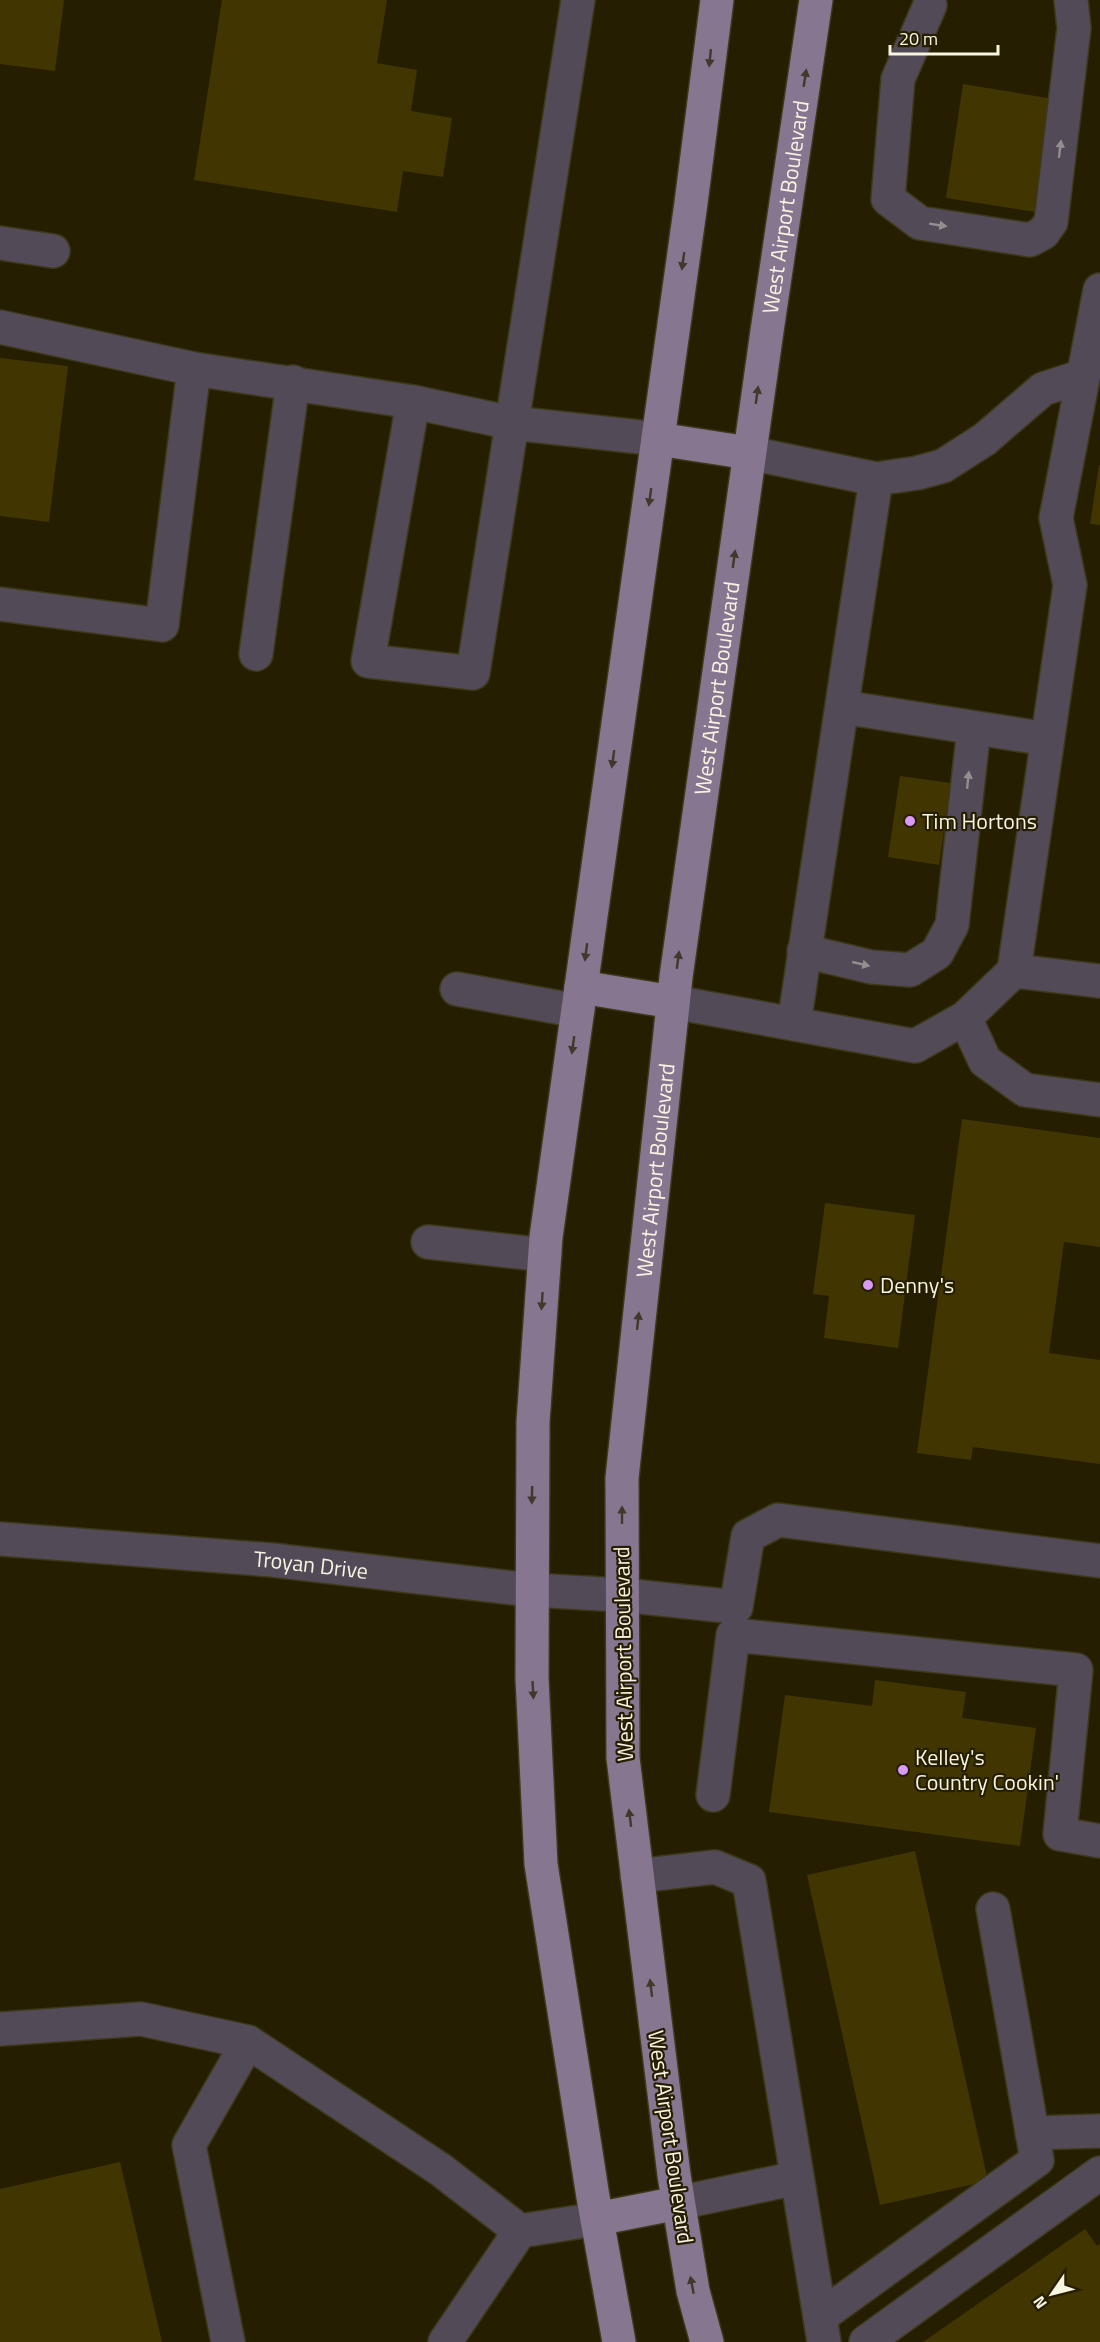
<svg xmlns="http://www.w3.org/2000/svg" width="1100" height="2342" viewBox="0 0 1100 2342" font-family="'Titillium Web',sans-serif">
  <style>
    .building { fill: #413602 }
    .lines { fill: none; stroke-linecap: round; stroke-linejoin: round }
    .minor-casing { stroke: #3e381b; stroke-width: 36 }
    .major-casing { stroke: #3e381b; stroke-width: 36 }
    .minor { stroke: #524a56; stroke-width: 33 }
    .major { stroke: #87768f; stroke-width: 33 }
    .oneway { fill: #42382b }
    .oneway2 { fill: #948e8e }
    .poi-dot { fill: #d99af7; stroke: #251e00; stroke-width: 2 }
    .labels { text-anchor: middle; stroke-width: 4.5; stroke-linejoin: round; paint-order: stroke }
    .street-label { font-size: 22px; fill: #f8f4e2; stroke: #251e00 }
    .poi-label { font-size: 22px; fill: #f8f4e2; stroke: #251e00; text-anchor: start }
  </style>
  <rect width="100%" height="100%" fill="#251e00"/>
  <g class="building">
    <path d="M 0,0 L 64,0 L 55,71 L 0,64 Z"/>
    <path d="M 222,0 L 387,0 L 377,63 L 417,70 L 411,111 L 452,118 L 443,177 L 403,171 L 397,212 L 194,180 Z"/>
    <path d="M 963,84 L 1054,99 L 1036,212 L 946,198 Z"/>
    <path d="M 0,358 L 68,366 L 49,522 L 0,516 Z"/>
    <path d="M 1099,465 L 1100,465 L 1100,525 L 1090,524 Z"/>
    <path d="M 900,776 L 951,783 L 939,865 L 888,857 Z"/>
    <path d="M 962,1119 L 1100,1138 L 1100,1247 L 1064,1242 L 1049,1353 L 1100,1360 L 1100,1464 L 973,1447 L 971,1460 L 917,1453 Z"/>
    <path d="M 825,1203 L 915,1215 L 898,1348 L 824,1338 L 829,1296 L 813,1294 Z"/>
    <path d="M 875,1680 L 966,1692 L 962,1718 L 1036,1728 L 1020,1846 L 769,1812 L 785,1695 L 872,1706 Z"/>
    <path d="M 915,1851 L 988,2181 L 880,2205 L 807,1875 Z"/>
    <path d="M 120,2162 L 162,2342 L 0,2342 L 0,2189 Z"/>
    <path d="M 1085,2229 L 1097,2246 L 1100,2244 L 1100,2342 L 923,2342 Z"/>
  </g>
  <g class="lines">
    <g class="minor-casing">
      <g id="minor">
        <path d="M 930,5 L 898,79 L 888,199 L 920,223 L 1030,240 L 1043,233 L 1051,222 L 1074,28 L 1071,0"/>
        <path d="M 0,243 L 53,251"/>
        <path d="M 0,327 L 194,369"/>
        <path d="M 413,402 L 512,423 L 658,439"/>
        <path d="M 749,453 L 876,479 L 917,473 L 943,466 L 985,439 L 1043,389 L 1083,376"/>
        <path d="M 0,604 L 162,625 L 194,369 L 413,402 L 368,661 L 473,673 L 578,0"/>
        <path d="M 256,654 L 293,382"/>
        <path d="M 842,707 L 1047,739"/>
        <path d="M 804,951 L 871,967 L 910,970 L 937,953 L 952,925 L 974,728"/>
        <path d="M 1014,971 L 1070,585 L 1056,518 L 1100,290"/>
        <path d="M 457,989 L 578,1011"/>
        <path d="M 673,1002 L 915,1046 L 965,1018 L 1014,971 L 1100,981"/>
        <path d="M 965,1018 L 985,1061 L 1025,1090 L 1100,1100"/>
        <path d="M 794,1024 L 876,479"/>
        <path d="M 428,1242 L 545,1255"/>
        <path id="s1" d="M 0,1539 L 272,1560 L 531,1590 L 622,1595 L 736,1607 L 748,1536 L 778,1520 L 1100,1561"/>
        <path d="M 713,1795 L 733,1635 L 1076,1670 L 1060,1834 L 1100,1841"/>
        <path d="M 637,1876 L 715,1867 L 749,1881 L 824,2342"/>
        <path d="M 0,2029 L 141,2019 L 248,2042 L 441,2170 L 520,2231"/>
        <path d="M 1032,2133 L 1100,2131"/>
        <path d="M 678,2203 L 797,2178"/>
        <path d="M 820,2317 L 1037,2160 L 993,1909"/>
        <path d="M 228,2342 L 189,2145 L 248,2042"/>
        <path d="M 445,2342 L 520,2231 L 597,2219"/>
        <path d="M 866,2342 L 1100,2173"/>
      </g>
    </g>
    <g class="major-casing">
      <g id="major">
        <path d="M 658,439 L 749,453"/>
        <path d="M 581,987 L 673,1002"/>
        <path d="M 597,2219 L 678,2203"/>
        <path d="M 619,2342 L 593,2197 L 541,1864 L 532,1678 L 533,1422 L 546,1237 L 691,203 L 717,0"/>
        <path id="s2" d="M 707,2342 L 693,2291 L 674,2175 L 623,1758 L 622,1478 L 676,977 L 767,331 L 816,0"/>
      </g>
    </g>
    <use href="#minor" class="minor"/>
    <use href="#major" class="major"/>
  </g>
  <defs><path id="oneway-solid" d="M-6-.8H1V-3.2L6.5 0L1 3.2V.8H-6Z" transform="scale(1.5)"/></defs>
  <g class="oneway">
    <use href="#oneway-solid" transform="translate(710 58) rotate(96)"/>
    <use href="#oneway-solid" transform="translate(805 78) rotate(-81)"/>
    <use href="#oneway-solid" transform="translate(683 261) rotate(98)"/>
    <use href="#oneway-solid" transform="translate(757 395) rotate(-82)"/>
    <use href="#oneway-solid" transform="translate(650 497) rotate(98)"/>
    <use href="#oneway-solid" transform="translate(734 559) rotate(-82)"/>
    <use href="#oneway-solid" transform="translate(613 759) rotate(98)"/>
    <use href="#oneway-solid" transform="translate(586 952) rotate(98)"/>
    <use href="#oneway-solid" transform="translate(678 960) rotate(-82)"/>
    <use href="#oneway-solid" transform="translate(573 1045) rotate(98)"/>
    <use href="#oneway-solid" transform="translate(542 1301) rotate(94)"/>
    <use href="#oneway-solid" transform="translate(638 1321) rotate(-84)"/>
    <use href="#oneway-solid" transform="translate(532 1495) rotate(91)"/>
    <use href="#oneway-solid" transform="translate(622 1515) rotate(-90)"/>
    <use href="#oneway-solid" transform="translate(533 1690) rotate(87)"/>
    <use href="#oneway-solid" transform="translate(630 1818) rotate(-97)"/>
    <use href="#oneway-solid" transform="translate(651 1988) rotate(-97)"/>
    <use href="#oneway-solid" transform="translate(692 2285) rotate(-101)"/>
  </g>
  <g class="oneway2">
    <use href="#oneway-solid" transform="translate(1060 149) rotate(-83)"/>
    <use href="#oneway-solid" transform="translate(938 225) rotate(9)"/>
    <use href="#oneway-solid" transform="translate(968 780) rotate(-84)"/>
    <use href="#oneway-solid" transform="translate(861 964) rotate(13)"/>
  </g>
  <g class="poi-dot">
    <circle cx="910" cy="821" r="6"/>
    <circle cx="868" cy="1285" r="6"/>
    <circle cx="903" cy="1770" r="6"/>
  </g>
  <g class="labels">
    <g class="street-label">
      <text dy="8" stroke="none"><textPath href="#s2" startOffset="2152">West Airport Boulevard</textPath></text>
      <text dy="8" stroke="none"><textPath href="#s2" startOffset="1666">West Airport Boulevard</textPath></text>
      <text dy="8" stroke="none"><textPath href="#s2" startOffset="1180">West Airport Boulevard</textPath></text>
      <text dy="8" stroke="none"><textPath href="#s1" startOffset="312">Troyan Drive</textPath></text>
      <text transform="translate(623 1654) rotate(-91)" y="8">West Airport Boulevard</text>
      <text transform="translate(671 2137) rotate(82)" y="8">West Airport Boulevard</text>
    </g>
    <g class="poi-label">
      <text x="922" y="829">Tim Hortons</text>
      <text x="880" y="1293">Denny's</text>
      <text x="915" y="1765">Kelley's<tspan x="915" dy="25">Country Cookin'</tspan></text>
    </g>
  </g>
  <g transform="translate(1052 2294) rotate(235)" stroke="#251e00" stroke-width="4.5" paint-order="stroke">
  <path d="M0-4.5L10 22L0 15L-10 22Z" fill="#f8f4e2"/>
  <text y="-9" font-size="16" font-weight="bold" text-anchor="middle" fill="#f8f4e2">N</text>
  </g>
  <path d="M890 45v9h108v-9" fill="none" stroke="#f8f4e2" stroke-width="3"/>
  <text x="899" y="45" font-size="18" fill="#f8f4e2" stroke="#251e00" stroke-width="4.5" paint-order="stroke">20 m</text>
</svg>
